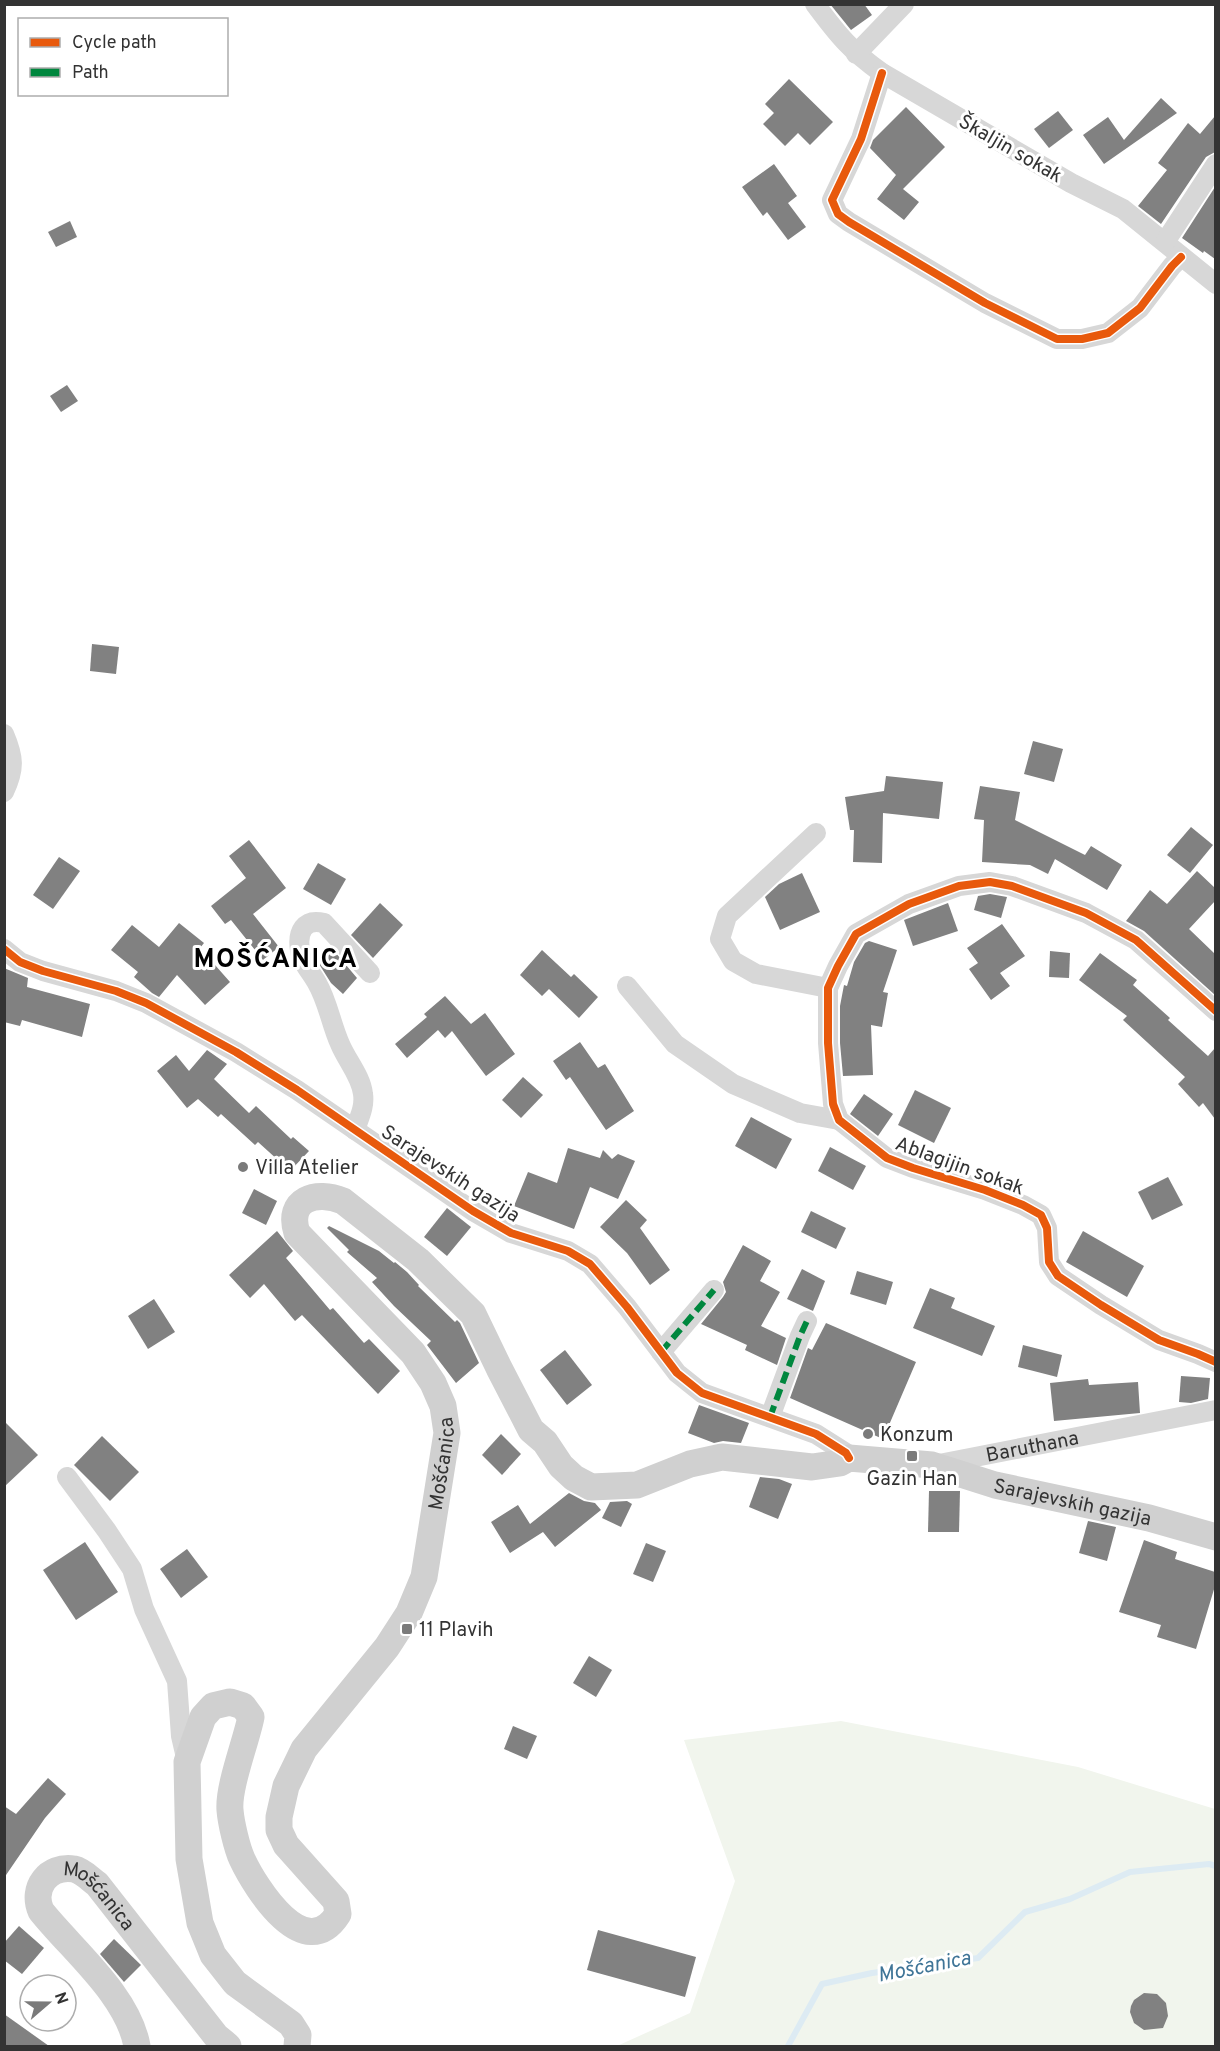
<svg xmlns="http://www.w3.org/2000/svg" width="1220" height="2051" viewBox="0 0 1220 2051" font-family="Overpass,sans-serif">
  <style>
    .green { fill: #f1f5ed }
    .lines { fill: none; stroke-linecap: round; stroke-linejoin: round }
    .stream { stroke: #ddebf3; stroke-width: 6 }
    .building { fill: #818181 }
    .street { stroke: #d7d7d7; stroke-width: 20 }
    .secondary { stroke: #d0d0d0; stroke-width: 27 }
    .quiet { stroke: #00873e; stroke-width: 6; stroke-dasharray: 12 6; stroke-linecap: butt }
    .cycleway-casing { stroke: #fff; stroke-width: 11 }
    .cycleway { stroke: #e8590c; stroke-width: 8 }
    .poi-dot { fill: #7a7a7a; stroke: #fff; stroke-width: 2 }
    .labels { text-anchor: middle; stroke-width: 6; stroke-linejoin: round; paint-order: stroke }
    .street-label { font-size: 20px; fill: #333; stroke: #fff }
    .poi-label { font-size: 20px; fill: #333; stroke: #fff; text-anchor: start }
    .water-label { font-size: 21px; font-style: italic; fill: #3f7597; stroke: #fff }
    .district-label { font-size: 26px; font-weight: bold; letter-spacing: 1.5px; fill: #000; stroke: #fff }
  </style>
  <rect width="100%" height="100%" fill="#fff"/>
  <path class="green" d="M 841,1721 L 1078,1767 L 1215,1809 L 1215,2046 L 617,2046 L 690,2013 L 735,1881 L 684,1740 Z"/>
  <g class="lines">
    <path class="stream" d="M 788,2046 L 822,1984 L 872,1973 L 978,1958 L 1025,1912 L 1070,1899 L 1130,1872 L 1209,1864 L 1216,1866"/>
  </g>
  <g class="building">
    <path d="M 830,4 L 864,4 L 872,15 L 851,30 Z"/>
    <path d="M 789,79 L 833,122 L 810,145 L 798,133 L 785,146 L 763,124 L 774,113 L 765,104 Z"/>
    <path d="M 1161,98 L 1177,113 L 1104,164 L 1083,135 L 1108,117 L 1124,140 Z"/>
    <path d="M 906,107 L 945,147 L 903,189 L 919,202 L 904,220 L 877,199 L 896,175 L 870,148 L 873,140 Z"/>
    <path d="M 1058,111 L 1073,130 L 1049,148 L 1034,129 Z"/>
    <path d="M 1215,116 L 1215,152 L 1206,157 L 1161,224 L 1138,206 L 1167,170 L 1158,163 L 1188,123 L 1200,134 Z"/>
    <path d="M 774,164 L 797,196 L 788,203 L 806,227 L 788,240 L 767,212 L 763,216 L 742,187 Z"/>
    <path d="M 1215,187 L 1215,259 L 1204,251 L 1203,253 L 1182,238 Z"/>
    <path d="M 70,221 L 77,237 L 56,247 L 48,232 Z"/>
    <path d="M 67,385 L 78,401 L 61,412 L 50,396 Z"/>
    <path d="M 92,644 L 119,647 L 116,674 L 90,671 Z"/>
    <path d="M 1033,741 L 1063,749 L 1054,782 L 1024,774 Z"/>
    <path d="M 886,776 L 943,782 L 939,819 L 883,813 L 882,863 L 853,862 L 854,830 L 850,830 L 845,797 L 884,791 Z"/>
    <path d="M 980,786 L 1020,792 L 1015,820 L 1085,855 L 1091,846 L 1122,865 L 1107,890 L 1055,859 L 1048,874 L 1030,865 L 982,862 L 984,820 L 974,819 Z"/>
    <path d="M 1191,827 L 1213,845 L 1190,873 L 1167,855 Z"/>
    <path d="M 249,840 L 286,888 L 253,914 L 279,947 L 263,960 L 231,920 L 225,924 L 211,906 L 246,878 L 229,856 Z"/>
    <path d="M 59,857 L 80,871 L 53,909 L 33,895 Z"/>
    <path d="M 318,863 L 346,879 L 331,905 L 303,889 Z"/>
    <path d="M 1197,871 L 1215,888 L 1215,901 L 1189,929 L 1215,954 L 1215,995 L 1144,931 L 1126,921 L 1150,890 L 1167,904 Z"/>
    <path d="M 802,873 L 820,912 L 780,930 L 765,897 L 779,884 Z"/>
    <path d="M 990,894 L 1007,897 L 1001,918 L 974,910 L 978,896 Z"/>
    <path d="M 380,903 L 403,925 L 373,958 L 351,935 Z"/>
    <path d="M 948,903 L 958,931 L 913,946 L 904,920 Z"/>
    <path d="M 179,923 L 204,943 L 200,948 L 230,982 L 205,1005 L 177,975 L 159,997 L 152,993 L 134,977 L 138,972 L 111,950 L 132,925 L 159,947 Z"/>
    <path d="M 1002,924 L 1025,956 L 1000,973 L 1010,986 L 991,1000 L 969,969 L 978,963 L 967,948 Z"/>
    <path d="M 869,941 L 897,950 L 883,992 L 888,993 L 882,1027 L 871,1025 L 873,1075 L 843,1076 L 840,1043 L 840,1006 L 844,985 L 847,986 L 854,962 L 865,943 Z"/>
    <path d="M 542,950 L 571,977 L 574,974 L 598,997 L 579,1018 L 549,989 L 542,996 L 520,975 Z"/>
    <path d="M 1050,951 L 1070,953 L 1069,978 L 1049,977 Z"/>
    <path d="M 335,952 L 357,978 L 343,994 L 331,983 L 319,964 L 328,953 L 331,956 Z"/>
    <path d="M 1100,953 L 1137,980 L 1133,985 L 1170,1018 L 1168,1020 L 1208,1056 L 1215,1048 L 1215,1119 L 1203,1103 L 1199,1107 L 1178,1084 L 1185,1077 L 1123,1020 L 1127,1016 L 1079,980 Z"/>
    <path d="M 4,968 L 28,978 L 27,987 L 90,1004 L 82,1037 L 22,1020 L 20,1026 L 4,1022 Z"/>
    <path d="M 445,996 L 471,1024 L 485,1013 L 515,1054 L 486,1076 L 452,1031 L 445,1038 L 438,1030 L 407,1058 L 395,1044 L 427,1017 L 424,1014 Z"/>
    <path d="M 580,1042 L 598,1068 L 605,1064 L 634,1111 L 606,1130 L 570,1077 L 566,1080 L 553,1061 Z"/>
    <path d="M 207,1050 L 227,1064 L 214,1079 L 249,1113 L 256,1106 L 291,1139 L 293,1137 L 309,1151 L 290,1171 L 258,1142 L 255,1145 L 221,1114 L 218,1117 L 198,1099 L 187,1108 L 157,1071 L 176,1055 L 189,1071 Z"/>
    <path d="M 523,1077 L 543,1095 L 521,1118 L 502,1100 Z"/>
    <path d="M 915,1090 L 951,1108 L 934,1143 L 898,1125 Z"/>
    <path d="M 864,1094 L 893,1114 L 878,1136 L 850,1114 Z"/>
    <path d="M 751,1117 L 792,1139 L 776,1169 L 735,1146 Z"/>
    <path d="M 830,1147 L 866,1166 L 853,1190 L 818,1171 Z"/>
    <path d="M 568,1148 L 600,1158 L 603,1150 L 612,1159 L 618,1154 L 635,1161 L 618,1199 L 590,1187 L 574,1229 L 514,1206 L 528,1172 L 557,1183 Z"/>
    <path d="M 1168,1177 L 1183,1205 L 1152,1220 L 1138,1192 Z"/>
    <path d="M 254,1189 L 277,1201 L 266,1225 L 242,1213 Z"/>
    <path d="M 626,1200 L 647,1220 L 640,1228 L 670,1270 L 650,1285 L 627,1253 L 600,1227 Z"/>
    <path d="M 447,1208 L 471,1227 L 447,1256 L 424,1237 Z"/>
    <path d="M 811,1211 L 846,1228 L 836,1249 L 801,1232 Z"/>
    <path d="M 329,1226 L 379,1251 L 394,1263 L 395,1262 L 407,1272 L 419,1285 L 418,1286 L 455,1322 L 457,1320 L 460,1323 L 479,1363 L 456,1383 L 427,1345 L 431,1341 L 394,1306 L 372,1282 L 377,1278 L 347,1252 L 349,1250 L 327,1228 Z"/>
    <path d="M 277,1231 L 293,1251 L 286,1258 L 330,1310 L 333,1308 L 364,1343 L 369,1339 L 400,1371 L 378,1394 L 302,1315 L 295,1321 L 264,1284 L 250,1298 L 229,1275 Z"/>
    <path d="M 1083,1231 L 1144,1266 L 1127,1297 L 1066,1262 Z"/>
    <path d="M 743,1245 L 771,1261 L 760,1281 L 780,1292 L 761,1326 L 786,1338 L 777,1365 L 745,1350 L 747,1345 L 701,1324 L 723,1297 L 726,1292 L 723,1282 Z"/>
    <path d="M 802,1269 L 825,1281 L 813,1311 L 787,1299 Z"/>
    <path d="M 857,1271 L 893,1282 L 886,1305 L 850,1294 Z"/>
    <path d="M 930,1288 L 955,1298 L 951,1308 L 995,1326 L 982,1356 L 913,1328 Z"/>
    <path d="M 154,1299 L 175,1332 L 148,1349 L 128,1316 Z"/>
    <path d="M 826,1323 L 916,1362 L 883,1439 L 790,1398 L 808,1348 L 812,1350 Z"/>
    <path d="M 1023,1345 L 1062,1355 L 1057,1377 L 1018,1367 Z"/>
    <path d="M 565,1350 L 592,1385 L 567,1405 L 540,1370 Z"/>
    <path d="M 1181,1376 L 1210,1378 L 1208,1399 L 1191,1403 L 1179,1402 Z"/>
    <path d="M 1088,1379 L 1089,1385 L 1138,1382 L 1140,1413 L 1054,1421 L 1050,1383 Z"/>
    <path d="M 699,1405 L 749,1423 L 741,1443 L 723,1441 L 714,1443 L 688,1433 Z"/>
    <path d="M 4,1421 L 38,1455 L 4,1487 Z"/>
    <path d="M 501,1434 L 521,1454 L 502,1475 L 482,1455 Z"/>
    <path d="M 102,1436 L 139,1472 L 110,1501 L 74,1465 Z"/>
    <path d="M 760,1477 L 779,1479 L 792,1484 L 778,1519 L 749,1507 Z"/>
    <path d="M 929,1491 L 960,1491 L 959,1532 L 928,1532 Z"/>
    <path d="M 569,1493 L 584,1501 L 595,1503 L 601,1510 L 555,1547 L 543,1532 L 510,1553 L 491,1522 L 518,1505 L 530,1524 Z"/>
    <path d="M 627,1501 L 632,1504 L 621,1527 L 602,1518 L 610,1502 Z"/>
    <path d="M 1088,1521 L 1116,1527 L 1107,1561 L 1079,1553 Z"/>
    <path d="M 1144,1540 L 1177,1552 L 1175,1559 L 1215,1572 L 1215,1586 L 1196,1649 L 1157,1637 L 1161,1625 L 1119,1612 Z"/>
    <path d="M 85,1542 L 118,1592 L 76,1620 L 43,1570 Z"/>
    <path d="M 646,1543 L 666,1551 L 653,1582 L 633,1574 Z"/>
    <path d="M 187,1549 L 208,1577 L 181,1598 L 160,1569 Z"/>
    <path d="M 589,1656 L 612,1670 L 596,1697 L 573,1683 Z"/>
    <path d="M 513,1726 L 537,1736 L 527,1759 L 504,1749 Z"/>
    <path d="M 48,1778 L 66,1794 L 45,1818 L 4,1878 L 4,1806 L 16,1814 Z"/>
    <path d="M 19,1926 L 44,1948 L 22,1974 L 4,1960 L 4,1943 Z"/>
    <path d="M 598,1930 L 696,1957 L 685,1997 L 587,1970 Z"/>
    <path d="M 114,1939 L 141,1965 L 124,1982 L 100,1954 Z"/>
    <path d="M 1144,1993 L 1157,1994 L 1166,2003 L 1168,2016 L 1163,2028 L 1144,2030 L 1134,2023 L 1130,2012 L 1131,2006 L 1134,2000 Z"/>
    <path d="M 4,2014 L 49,2046 L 4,2046 Z"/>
  </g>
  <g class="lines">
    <g class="street">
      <path d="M 815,4 C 838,35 851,51 882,73 L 1071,183 L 1123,209 L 1216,284"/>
      <path d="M 856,54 L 904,4"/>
      <path d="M 882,73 L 861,139 L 832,200 L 838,214 L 849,222 L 985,303 L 1057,339 L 1082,339 L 1108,333 L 1140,308 L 1172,266 L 1181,257"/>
      <path d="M 1165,242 L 1216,164"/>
      <path d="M 4,734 C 14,757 15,769 4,792"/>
      <path d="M 816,833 L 727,916 L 720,939 L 733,961 L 756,974 L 828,988"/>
      <path d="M 4,949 L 20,962 L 43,971 L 116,991 L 146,1003 L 236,1052 L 297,1090 L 473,1211 L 511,1233 L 568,1251 L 590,1264 L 627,1307 L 677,1373 L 702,1393 L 816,1434 L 846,1453 L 849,1458"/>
      <path d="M 627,986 L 675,1044 L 733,1084 L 800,1113 L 839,1120"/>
      <path d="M 1216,1011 L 1136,940 L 1086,913 L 1012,886 L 990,882 L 959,886 L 909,904 L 856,934 L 838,966 L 828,988 L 828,1043 L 833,1104 L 839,1120 L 887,1158 L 913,1168 L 985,1190 L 1023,1205 L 1041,1215 L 1047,1228 L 1049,1262 L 1058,1276 L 1101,1305 L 1159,1340 L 1198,1354 L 1216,1362"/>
      <path d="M 355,1130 C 359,1118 365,1107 363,1094 C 361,1076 347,1061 340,1044 C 331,1024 328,1002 317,983 C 311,972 301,962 300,950 C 297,932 304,918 324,923 L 370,973"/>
      <path d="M 661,1352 L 714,1290"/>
      <path d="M 770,1417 L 800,1336 L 807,1321"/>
      <path id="s1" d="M 934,1465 L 1216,1410"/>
      <path d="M 67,1477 L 107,1531 L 132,1569 L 144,1609 L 177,1681 L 181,1736 L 187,1762"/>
    </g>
    <g class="secondary">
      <path id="s2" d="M 137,2046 C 128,1995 72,1950 41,1911 C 31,1888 48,1865 74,1869 C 83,1871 90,1879 97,1884 L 216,2036 L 228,2046"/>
      <path id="s3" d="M 297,2046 L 298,2035 L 291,2024 L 235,1983 L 213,1955 L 200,1923 L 189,1859 L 187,1762 L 203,1717 L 213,1706 L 230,1702 L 243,1706 L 251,1717 C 246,1742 228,1787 230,1810 C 231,1823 237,1848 242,1859 C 256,1889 305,1966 338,1914 L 336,1901 L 286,1845 L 279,1830 L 279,1817 L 286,1786 L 304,1749 L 387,1647 L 409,1613 L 424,1577 L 447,1433 L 443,1406 L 433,1383 L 413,1353 L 297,1233 C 286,1199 316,1190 343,1201 L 418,1260 L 473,1314 L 499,1368 L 531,1430 L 545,1442 L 561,1466 L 574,1478 L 591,1487 L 637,1485 L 690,1464 L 722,1457 L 812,1467 L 840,1463 L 849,1458 L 932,1465 L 995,1485 L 1149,1518 L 1216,1537"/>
    </g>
    <g class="quiet">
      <path d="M 661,1352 L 714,1290"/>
      <path d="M 770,1417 L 800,1336 L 807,1321"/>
    </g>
    <g class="cycleway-casing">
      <g id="cycleway">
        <path d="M 882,73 L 861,139 L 832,200 L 838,214 L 849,222 L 985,303 L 1057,339 L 1082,339 L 1108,333 L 1140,308 L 1172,266 L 1181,257"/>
        <path d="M 4,949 L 20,962 L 43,971 L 116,991 L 146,1003 L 236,1052 L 297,1090 L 473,1211 L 511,1233 L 568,1251 L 590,1264 L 627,1307 L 677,1373 L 702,1393 L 816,1434 L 846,1453 L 849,1458"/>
        <path d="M 1216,1011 L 1136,940 L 1086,913 L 1012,886 L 990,882 L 959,886 L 909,904 L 856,934 L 838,966 L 828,988 L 828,1043 L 833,1104 L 839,1120 L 887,1158 L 913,1168 L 985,1190 L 1023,1205 L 1041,1215 L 1047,1228 L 1049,1262 L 1058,1276 L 1101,1305 L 1159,1340 L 1198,1354 L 1216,1362"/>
      </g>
    </g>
    <use href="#cycleway" class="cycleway"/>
  </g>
  <g class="poi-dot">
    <circle cx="243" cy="1167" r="6"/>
    <circle cx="868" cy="1434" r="6"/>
    <rect x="906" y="1450" width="12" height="12" rx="3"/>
    <rect x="401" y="1623" width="12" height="12" rx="3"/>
  </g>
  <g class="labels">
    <g class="street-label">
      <text transform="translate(1011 148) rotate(30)" y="7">Škaljin sokak</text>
      <text transform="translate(960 1165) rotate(20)" y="7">Ablagijin sokak</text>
      <text transform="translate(451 1173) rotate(33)" y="7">Sarajevskih gazija</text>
      <text dy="7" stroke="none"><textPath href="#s1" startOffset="100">Baruthana</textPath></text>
      <text dy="7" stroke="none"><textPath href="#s3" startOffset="1233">Mošćanica</textPath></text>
      <text dy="7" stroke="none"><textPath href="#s3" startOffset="2475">Sarajevskih gazija</textPath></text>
      <text dy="7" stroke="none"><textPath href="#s2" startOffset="270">Mošćanica</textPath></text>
    </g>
    <g class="poi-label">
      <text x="255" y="1174">Villa Atelier</text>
      <text x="880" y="1441">Konzum</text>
      <text x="912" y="1485" text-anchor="middle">Gazin Han</text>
      <text x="419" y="1636">11 Plavih</text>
    </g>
    <g class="water-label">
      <text transform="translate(924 1966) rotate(-11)" y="7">Mošćanica</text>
    </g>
    <g class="district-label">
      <text x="276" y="967">MOŠĆANICA</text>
    </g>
  </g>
  <rect width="1220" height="2051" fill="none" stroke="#333333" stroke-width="12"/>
  <rect x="18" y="18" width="210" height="78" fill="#ffffff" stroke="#adadad" stroke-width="1.5"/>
  <rect x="30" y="38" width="30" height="9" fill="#e8590c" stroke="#adadad" stroke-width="1.5"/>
  <text x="72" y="48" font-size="18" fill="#333333">Cycle path</text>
  <rect x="30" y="68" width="30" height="9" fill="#00873e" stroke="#adadad" stroke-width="1.5"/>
  <text x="72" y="78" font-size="18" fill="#333333">Path</text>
  <g transform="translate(48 2003) rotate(70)"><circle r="28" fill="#ffffff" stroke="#adadad" stroke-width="1.5"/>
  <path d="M0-4.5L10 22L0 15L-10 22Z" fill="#7a7a7a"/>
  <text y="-9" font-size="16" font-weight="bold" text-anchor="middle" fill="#333333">N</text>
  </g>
</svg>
